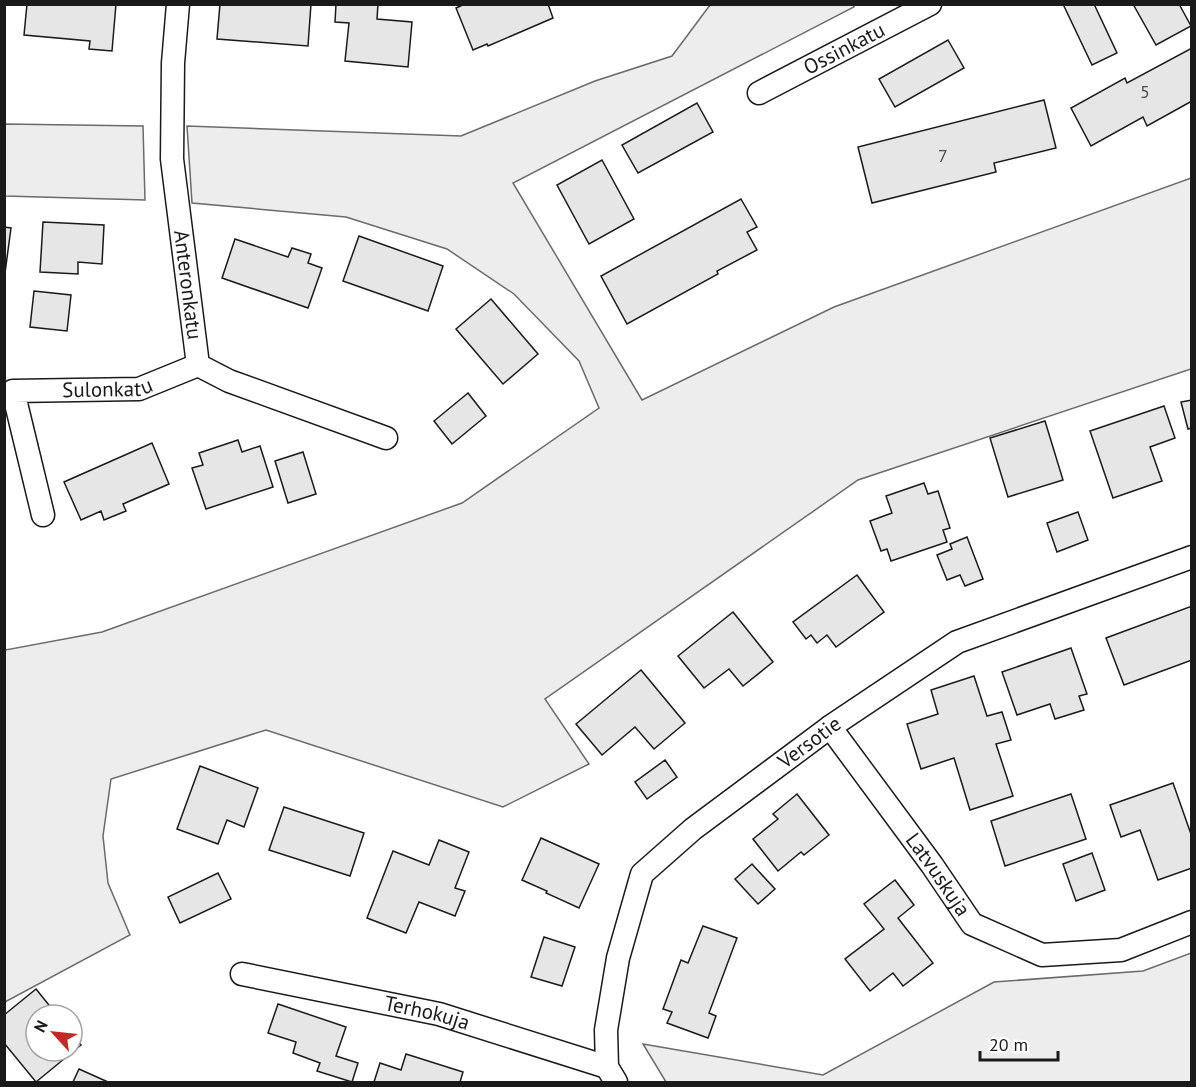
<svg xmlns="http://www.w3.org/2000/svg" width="1196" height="1087" viewBox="0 0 1196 1087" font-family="'PT Sans',sans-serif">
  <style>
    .built { fill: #ededed; stroke: #6a6a6a; stroke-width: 1.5 }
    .building { fill: #e6e6e6; stroke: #1a1a1a; stroke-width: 1.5 }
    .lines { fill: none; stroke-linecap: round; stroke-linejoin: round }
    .minor-casing { stroke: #1a1a1a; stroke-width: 25 }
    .minor { stroke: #fff; stroke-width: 22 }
    .labels { text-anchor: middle; stroke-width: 4.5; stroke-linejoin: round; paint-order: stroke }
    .number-label { font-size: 18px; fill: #4d4d4d }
    .street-label { font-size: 21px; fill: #1a1a1a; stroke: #fff }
  </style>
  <rect width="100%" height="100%" fill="#fff"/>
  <g class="built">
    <path d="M 710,5 L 853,4 L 854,7 L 513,183 L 642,400 L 834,307 L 1191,178 L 1191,369 L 858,480 L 545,699 L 589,764 L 503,807 L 266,730 L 111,779 L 103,836 L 108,883 L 130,935 L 5,1002 L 5,650 L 102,632 L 462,503 L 599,408 L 579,361 L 514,294 L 447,249 L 346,217 L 192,203 L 187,126 L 461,136 L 595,81 L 672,56 Z"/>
    <path d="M 5,124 L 143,126 L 145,200 L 5,196 Z"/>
    <path d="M 1191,953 L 1191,1082 L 666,1082 L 643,1044 L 823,1075 L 994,982 L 1143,971 Z"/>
  </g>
  <g class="building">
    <path d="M 27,4 L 116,4 L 112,51 L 89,49 L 90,41 L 24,35 Z"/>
    <path d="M 220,4 L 311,4 L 308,46 L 217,39 Z"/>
    <path d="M 336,4 L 378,4 L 377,19 L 412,22 L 408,67 L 345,61 L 349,23 L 335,22 Z"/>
    <path d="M 465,4 L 548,4 L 553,18 L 488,46 L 487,44 L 473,50 L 456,8 Z"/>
    <path d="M 1063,4 L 1094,4 L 1117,53 L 1092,65 Z"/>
    <path d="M 1133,4 L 1179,4 L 1191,26 L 1156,45 Z"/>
    <path d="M 948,40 L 964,68 L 895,107 L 879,79 Z"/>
    <path d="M 1192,48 L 1192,101 L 1147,126 L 1143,117 L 1091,146 L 1071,108 L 1125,78 L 1127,83 Z"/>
    <path d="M 1044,100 L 1056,148 L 994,163 L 996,172 L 872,203 L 858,147 Z"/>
    <path d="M 697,103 L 713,132 L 638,173 L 622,145 Z"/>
    <path d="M 602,160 L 634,219 L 589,244 L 557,185 Z"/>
    <path d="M 741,199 L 757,227 L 747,232 L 757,250 L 717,271 L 718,274 L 627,324 L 601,276 Z"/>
    <path d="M 43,222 L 104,225 L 102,264 L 78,262 L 78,274 L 40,272 Z"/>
    <path d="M 4,227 L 11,228 L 5,273 L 4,273 Z"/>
    <path d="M 359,236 L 443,266 L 428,311 L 343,281 Z"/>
    <path d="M 235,239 L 288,257 L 292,248 L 311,254 L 308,263 L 322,268 L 308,308 L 222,278 Z"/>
    <path d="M 34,291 L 71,295 L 67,331 L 30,327 Z"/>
    <path d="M 491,299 L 538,354 L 503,384 L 456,329 Z"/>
    <path d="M 468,393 L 486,416 L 452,444 L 434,421 Z"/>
    <path d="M 1192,400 L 1192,428 L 1188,429 L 1181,402 Z"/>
    <path d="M 1164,406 L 1175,438 L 1150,447 L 1162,481 L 1113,498 L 1090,431 Z"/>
    <path d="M 1045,421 L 1063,480 L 1008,497 L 990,438 Z"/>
    <path d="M 238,440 L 242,452 L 260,446 L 273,487 L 206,509 L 192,468 L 203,465 L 199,453 Z"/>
    <path d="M 152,443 L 169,484 L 123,504 L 126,511 L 104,520 L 101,511 L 81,520 L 64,482 Z"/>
    <path d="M 303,452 L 316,494 L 288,503 L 275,461 Z"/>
    <path d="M 924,483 L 928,494 L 938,491 L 950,528 L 943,530 L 947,542 L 891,561 L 887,549 L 881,551 L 870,521 L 892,513 L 886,496 Z"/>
    <path d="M 1078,512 L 1088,540 L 1057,552 L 1047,523 Z"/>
    <path d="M 967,537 L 983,579 L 965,586 L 960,575 L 947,580 L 937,555 L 952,549 L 950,544 Z"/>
    <path d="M 857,575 L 884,612 L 836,647 L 827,635 L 817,643 L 811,635 L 806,639 L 793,622 Z"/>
    <path d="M 1192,606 L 1192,660 L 1124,685 L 1106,638 Z"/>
    <path d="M 733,612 L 773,662 L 743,686 L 729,669 L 704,688 L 678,656 Z"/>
    <path d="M 1071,648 L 1087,694 L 1079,696 L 1084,710 L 1055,719 L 1050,704 L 1017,715 L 1002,672 Z"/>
    <path d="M 641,670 L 685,723 L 654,749 L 635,727 L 602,755 L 576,724 Z"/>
    <path d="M 974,676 L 987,716 L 1002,712 L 1011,740 L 996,744 L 1013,796 L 970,810 L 954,758 L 921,769 L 907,724 L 938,714 L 931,690 Z"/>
    <path d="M 665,760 L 677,777 L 647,799 L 635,782 Z"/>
    <path d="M 200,766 L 258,788 L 244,827 L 227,820 L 218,844 L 177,829 Z"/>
    <path d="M 1173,783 L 1192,837 L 1192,868 L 1158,880 L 1140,830 L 1121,837 L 1110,805 Z"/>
    <path d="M 797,794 L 829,835 L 804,855 L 801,852 L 778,871 L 753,839 L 778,819 L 773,814 Z"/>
    <path d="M 1071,794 L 1086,839 L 1005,866 L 991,821 Z"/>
    <path d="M 284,807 L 364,833 L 350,876 L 269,850 Z"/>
    <path d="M 541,838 L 599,864 L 579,908 L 546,893 L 547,891 L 522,880 Z"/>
    <path d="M 439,840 L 469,852 L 455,888 L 465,891 L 455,916 L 419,902 L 406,933 L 367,918 L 393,851 L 429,865 Z"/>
    <path d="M 1092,853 L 1105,890 L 1076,901 L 1063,864 Z"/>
    <path d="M 752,864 L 775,889 L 758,904 L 735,879 Z"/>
    <path d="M 218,873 L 231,899 L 180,923 L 168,897 Z"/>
    <path d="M 895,880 L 914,905 L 898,918 L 933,963 L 903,986 L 893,973 L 870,991 L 845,959 L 884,929 L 864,904 Z"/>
    <path d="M 703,926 L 737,938 L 709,1013 L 716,1016 L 708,1038 L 667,1023 L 672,1012 L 663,1009 L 681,960 L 688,963 Z"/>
    <path d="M 544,937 L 575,947 L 562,986 L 531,977 Z"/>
    <path d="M 36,989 L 57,1015 L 36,1015 L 36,1051 L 72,1051 L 72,1034 L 81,1045 L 36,1082 L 4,1043 L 4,1015 Z"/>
    <path d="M 278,1004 L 346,1027 L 336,1056 L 358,1063 L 352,1082 L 317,1071 L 320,1063 L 293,1053 L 296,1042 L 268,1033 Z"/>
    <path d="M 406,1054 L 463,1072 L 460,1082 L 374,1082 L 380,1063 L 401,1070 Z"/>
    <path d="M 79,1069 L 108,1082 L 73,1082 Z"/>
  </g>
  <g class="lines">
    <g class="minor-casing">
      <g id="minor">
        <path id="s1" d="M 178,4 L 173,63 L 172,159 L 198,365 L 229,381 L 386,438"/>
        <path id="s2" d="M 759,93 L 930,4"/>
        <path id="s3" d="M 43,515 L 13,391 L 139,389 L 198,365"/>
        <path id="s4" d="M 830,727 L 932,865 L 972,924 L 1042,955 L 1121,950 L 1192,922"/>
        <path id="s5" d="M 242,974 L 439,1014 L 607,1067"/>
        <path id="s6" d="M 616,1082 L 607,1067 L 606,1030 L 618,958 L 642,874 L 693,829 L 830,727 L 957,642 L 1192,557"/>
      </g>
    </g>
    <use href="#minor" class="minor"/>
  </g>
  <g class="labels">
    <g class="number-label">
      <text x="1145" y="98">5</text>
      <text x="943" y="162">7</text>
    </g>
    <g class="street-label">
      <text dy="7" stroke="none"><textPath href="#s2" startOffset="96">Ossinkatu</textPath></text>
      <text dy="7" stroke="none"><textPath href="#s1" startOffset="282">Anteronkatu</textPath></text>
      <text dy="7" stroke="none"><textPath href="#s3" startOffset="222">Sulonkatu</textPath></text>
      <text dy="7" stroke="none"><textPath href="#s6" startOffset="428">Versotie</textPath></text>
      <text dy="7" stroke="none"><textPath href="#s4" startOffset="183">Latvuskuja</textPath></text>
      <text dy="7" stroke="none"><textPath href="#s5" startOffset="189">Terhokuja</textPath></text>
    </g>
  </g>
  <rect width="1196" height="1087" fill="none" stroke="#1a1a1a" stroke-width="12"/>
  <g transform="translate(54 1033) rotate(297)"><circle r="28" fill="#ffffff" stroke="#a3a3a3" stroke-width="1.5"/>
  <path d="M0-4.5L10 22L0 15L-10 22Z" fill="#c62828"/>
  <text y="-9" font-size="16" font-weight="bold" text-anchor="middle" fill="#1a1a1a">N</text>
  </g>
  <path d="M980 1051v9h78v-9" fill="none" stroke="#1a1a1a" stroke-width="3"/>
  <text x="989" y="1051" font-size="18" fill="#1a1a1a" stroke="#ffffff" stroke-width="4.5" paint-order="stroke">20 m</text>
</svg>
